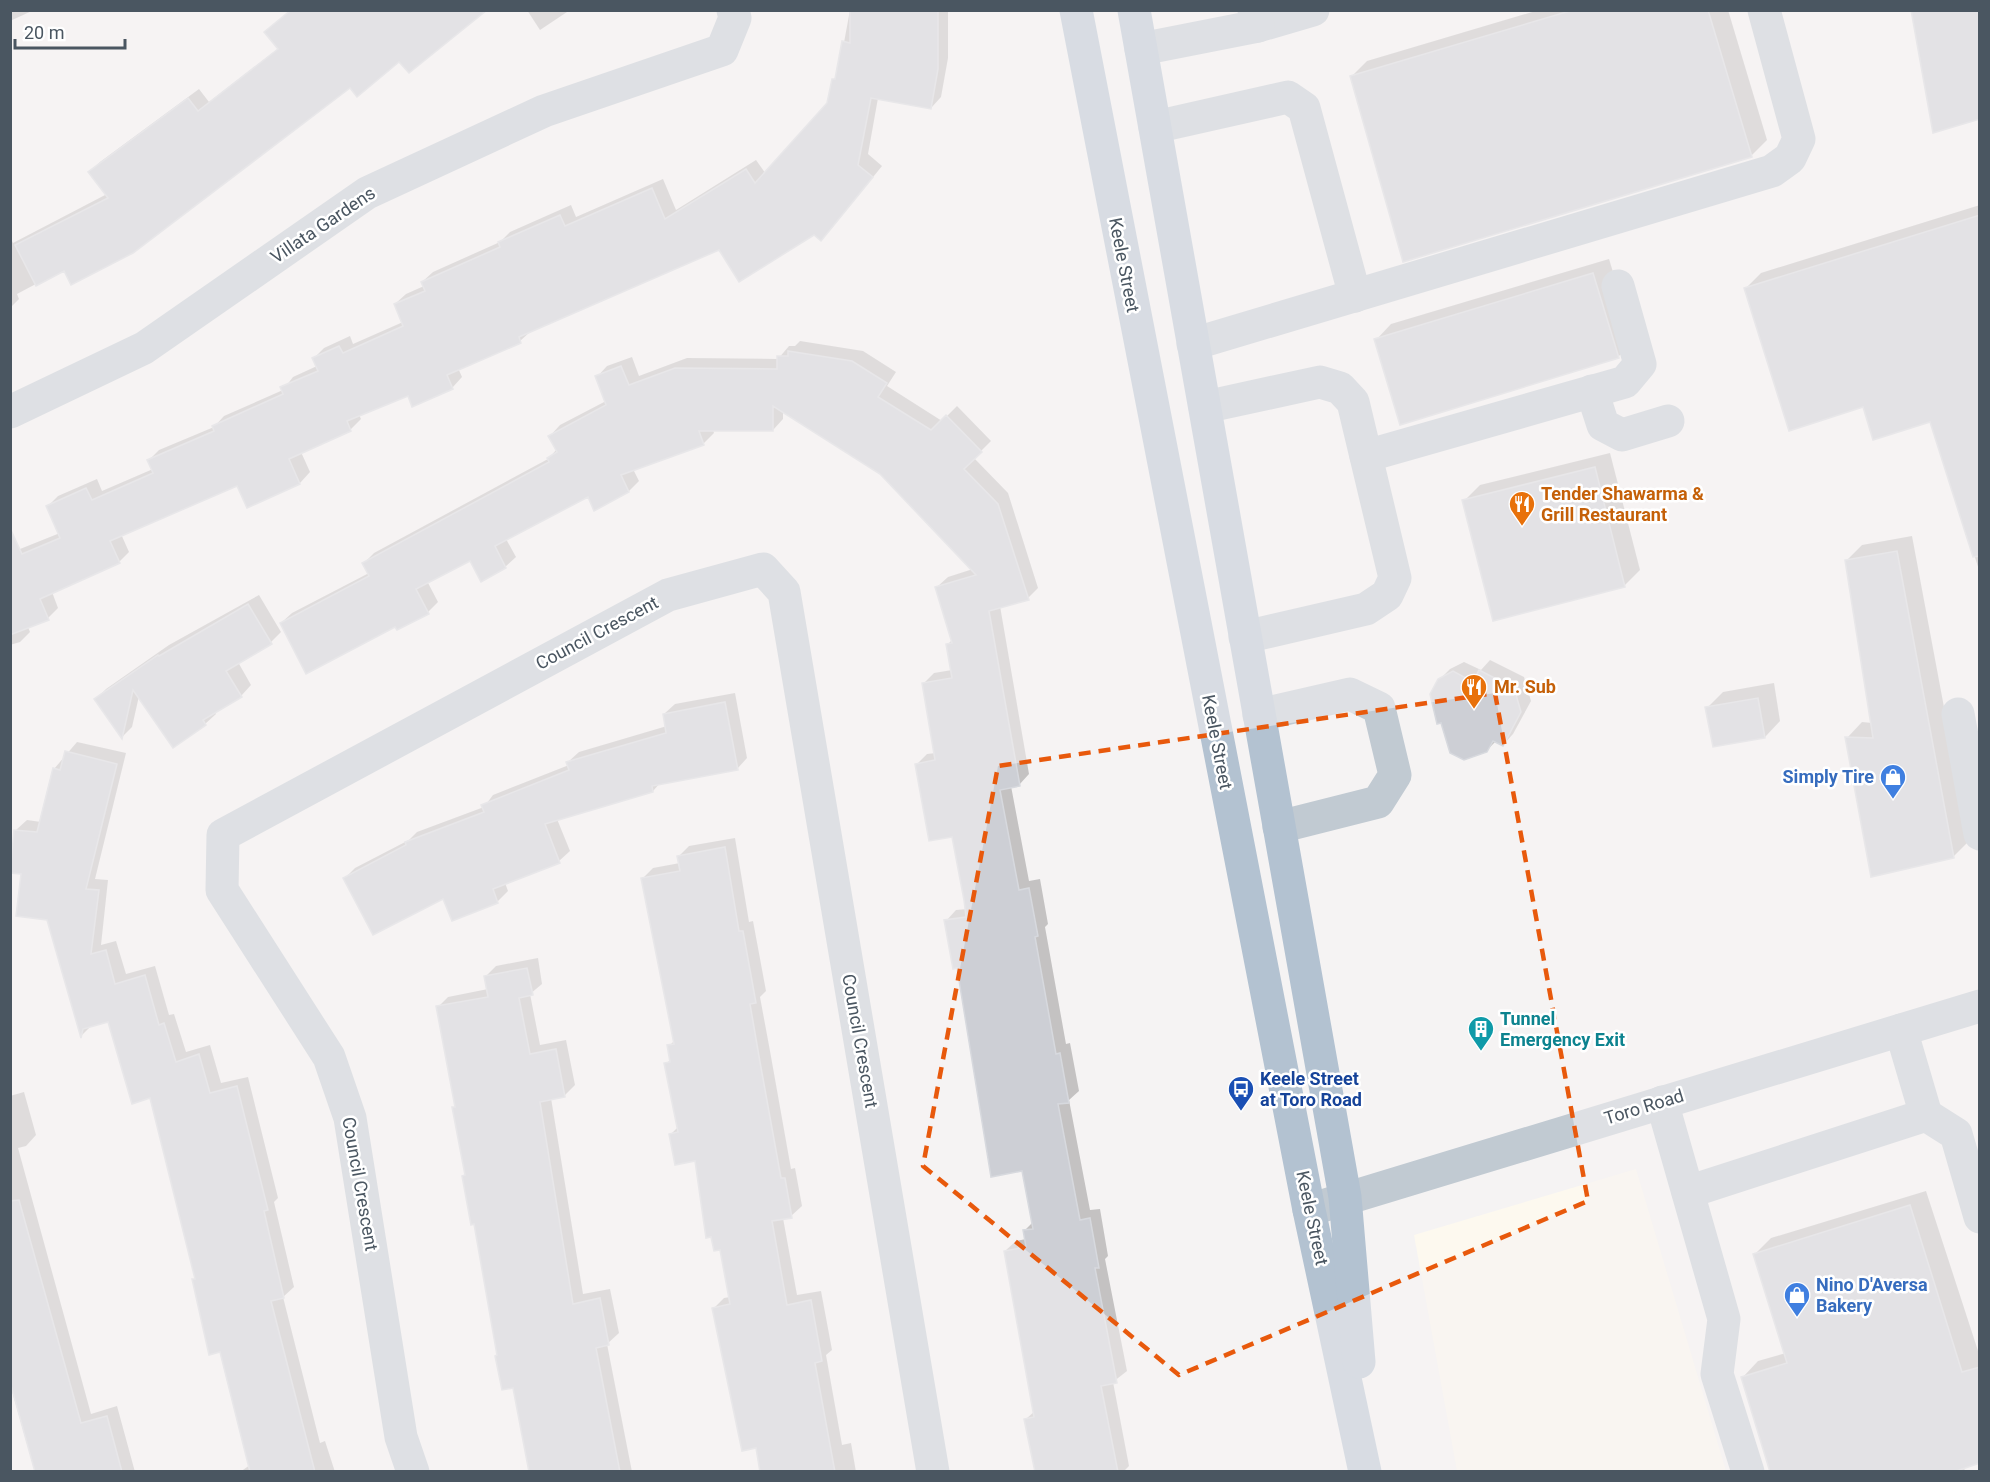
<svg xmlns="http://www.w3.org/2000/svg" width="1990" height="1482" viewBox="0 0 1990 1482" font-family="Roboto,sans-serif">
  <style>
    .commercial { fill: #fdf9ef }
    .shadow { fill: #0003 }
    .building { fill: #cdcfd5; stroke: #d7d9de; stroke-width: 1.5 }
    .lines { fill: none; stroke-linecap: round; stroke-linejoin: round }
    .minor { stroke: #c1cad2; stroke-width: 33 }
    .major { stroke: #b3c2d1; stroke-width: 33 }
    .marked { fill: none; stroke: #e8590c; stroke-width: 4.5; stroke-dasharray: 12 8; stroke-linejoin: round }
    .labels { text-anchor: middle; stroke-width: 5; stroke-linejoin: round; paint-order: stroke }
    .street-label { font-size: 18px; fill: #4a5661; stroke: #fff }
    .food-label { font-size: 18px; font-weight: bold; fill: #c56008; stroke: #fff; text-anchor: start }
    .shop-label { font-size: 18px; font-weight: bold; fill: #366cbe; stroke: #fff; text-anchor: end }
    .culture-label { font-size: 18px; font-weight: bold; fill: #0d838f; stroke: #fff; text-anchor: start }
    .transit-label { font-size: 18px; font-weight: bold; fill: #164399; stroke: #fff; text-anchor: start }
  </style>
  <rect width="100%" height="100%" fill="#f5f3f3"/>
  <path class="commercial" d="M 1636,1169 L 1726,1471 L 1457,1471 L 1414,1235 Z"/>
  <g class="shadow">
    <path d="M 10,10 L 34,10 L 10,21 Z"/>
    <path d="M 527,10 L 570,10 L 540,30 Z"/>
    <path d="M 850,10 L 948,10 L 948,58 L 941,97 L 931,108 L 878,98 L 868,154 L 882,166 L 831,229 L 720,248 L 531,331 L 520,341 L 458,368 L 462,377 L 452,388 L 408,394 L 359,415 L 361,419 L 351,429 L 301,452 L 310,472 L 300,483 L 247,506 L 238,484 L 121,534 L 129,552 L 119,562 L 52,592 L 58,608 L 48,618 L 28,627 L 30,632 L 20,642 L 10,645 L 10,553 L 60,533 L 48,506 L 58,496 L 97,479 L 102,491 L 153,469 L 149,460 L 159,450 L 214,427 L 224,416 L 283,390 L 293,377 L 317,366 L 314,358 L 324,348 L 350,336 L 353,344 L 403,322 L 395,304 L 406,294 L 424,286 L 422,282 L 433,272 L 500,242 L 510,232 L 571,205 L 576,217 L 663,179 L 676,210 L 756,160 L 766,174 L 829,104 L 833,80 L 838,75 Z"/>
    <path d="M 1539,10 L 1728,10 L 1767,140 L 1751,156 L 1351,77 L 1367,61 Z"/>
    <path d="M 279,48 L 399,60 L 350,86 L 64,269 L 17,294 L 19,299 L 10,308 L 10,237 L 13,243 L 107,194 L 90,173 L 100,162 L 199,89 L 209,102 Z"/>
    <path d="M 1980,205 L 1980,573 L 1931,420 L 1746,288 L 1761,273 Z"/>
    <path d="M 1609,259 L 1634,341 L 1618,357 L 1376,340 L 1391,324 Z"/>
    <path d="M 800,341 L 863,351 L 896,372 L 887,386 L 942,421 L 957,406 L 991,441 L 974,458 L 1008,493 L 1038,588 L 1028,598 L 1000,606 L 1029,774 L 1019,785 L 1011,786 L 1029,881 L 1040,879 L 1048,924 L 1045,927 L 1066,1044 L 1070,1043 L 1079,1091 L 1069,1100 L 1090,1210 L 1100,1209 L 1108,1256 L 1105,1259 L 1127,1371 L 1113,1382 L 1129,1466 L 1123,1472 L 1036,1472 L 1026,1419 L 1035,1411 L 1005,1251 L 1016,1241 L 1026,1239 L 1024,1231 L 1033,1222 L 1023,1169 L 946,921 L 956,910 L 967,909 L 954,835 L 916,765 L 927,754 L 936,753 L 924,683 L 934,673 L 952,670 L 948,644 L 953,639 L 937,587 L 948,577 L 973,569 L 881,473 L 783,411 L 783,419 L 773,430 L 713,430 L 714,433 L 704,443 L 633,469 L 639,481 L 629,491 L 588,495 L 506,539 L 516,557 L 505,567 L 471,559 L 427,581 L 438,602 L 428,612 L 396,625 L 281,623 L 292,613 L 369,573 L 364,563 L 374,553 L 548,459 L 557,449 L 550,436 L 560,425 L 606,401 L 597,377 L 607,366 L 632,357 L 639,376 L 687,358 L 778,359 L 789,346 L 795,346 Z"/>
    <path d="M 1610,453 L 1640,570 L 1624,586 L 1464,501 L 1480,485 Z"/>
    <path d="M 1912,536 L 1969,841 L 1953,857 L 1847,738 L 1862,722 L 1872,723 L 1847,560 L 1862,545 Z"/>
    <path d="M 259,595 L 281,632 L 271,642 L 238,662 L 251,685 L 241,696 L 214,711 L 216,714 L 205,724 L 173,746 L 139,696 L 132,727 L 122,737 L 96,699 L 106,689 L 169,645 Z"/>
    <path d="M 1490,660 L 1524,677 L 1531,701 L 1513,734 L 1503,745 L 1496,741 L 1486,751 L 1439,680 L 1450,669 L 1464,662 L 1481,670 Z"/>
    <path d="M 1774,683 L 1780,721 L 1765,737 L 1707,708 L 1723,692 Z"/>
    <path d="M 735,693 L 747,758 L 737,769 L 660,783 L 653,791 L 557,819 L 570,851 L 559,861 L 505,883 L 508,891 L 497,902 L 444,897 L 345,878 L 355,868 L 409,840 L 417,832 L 484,807 L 493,795 L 569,765 L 568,762 L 579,752 L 667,726 L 664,714 L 675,704 Z"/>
    <path d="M 77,742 L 126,753 L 95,879 L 108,880 L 101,945 L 116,941 L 126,974 L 155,966 L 169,1015 L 174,1014 L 186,1052 L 210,1045 L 221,1083 L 248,1077 L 278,1198 L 274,1202 L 294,1287 L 283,1297 L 320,1443 L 325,1441 L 335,1472 L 240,1472 L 250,1465 L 221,1351 L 194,1280 L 196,1278 L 151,1097 L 109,1020 L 91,1026 L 82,1035 L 48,918 L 22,873 L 16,830 L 27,820 L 41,822 L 54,769 Z"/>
    <path d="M 735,838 L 749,922 L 753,921 L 766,991 L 760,997 L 770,1051 L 791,1169 L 795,1168 L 802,1206 L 791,1216 L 783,1218 L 797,1295 L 821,1291 L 832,1350 L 826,1355 L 842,1445 L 851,1443 L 856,1472 L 762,1472 L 757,1446 L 714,1308 L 724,1298 L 730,1297 L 721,1248 L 696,1160 L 671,1134 L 678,1127 L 666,1064 L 671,1059 L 669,1046 L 675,1040 L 643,878 L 653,868 L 680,863 L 679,856 L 689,846 Z"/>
    <path d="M 538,958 L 542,984 L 530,994 L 540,1045 L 566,1040 L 575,1085 L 564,1096 L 551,1098 L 583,1294 L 610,1289 L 619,1333 L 607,1344 L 632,1472 L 530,1472 L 514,1386 L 499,1354 L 475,1223 L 463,1176 L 466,1174 L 454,1108 L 457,1105 L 438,1007 L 448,997 L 488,989 L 486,976 L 496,966 Z"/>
    <path d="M 24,1092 L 36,1135 L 26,1146 L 18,1148 L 91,1414 L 117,1406 L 135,1472 L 35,1472 L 10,1384 L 10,1096 Z"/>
    <path d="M 1926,1191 L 1980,1357 L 1980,1462 L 1964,1467 L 1965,1472 L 1772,1472 L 1743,1377 L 1758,1361 L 1786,1353 L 1755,1254 L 1771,1238 Z"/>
  </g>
  <g class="building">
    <path d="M 291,10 L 487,10 L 409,73 L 399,62 L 357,97 L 350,88 L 133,253 L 71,285 L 64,271 L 36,286 L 15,245 L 108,198 L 88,172 L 188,98 L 198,111 L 278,49 L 264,32 Z"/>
    <path d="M 850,10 L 938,10 L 938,69 L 931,109 L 871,98 L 858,165 L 873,177 L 821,241 L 814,235 L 739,282 L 719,250 L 519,337 L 521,343 L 447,375 L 453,389 L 412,407 L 408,396 L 347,421 L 351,431 L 289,459 L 300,484 L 247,508 L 237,486 L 110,541 L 120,563 L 40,599 L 49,620 L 10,635 L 10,528 L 22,554 L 60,538 L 46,506 L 86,488 L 92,500 L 153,473 L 147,460 L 214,431 L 212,426 L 283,394 L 280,387 L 318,371 L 312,358 L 339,346 L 343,353 L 403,326 L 394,304 L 425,291 L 421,282 L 500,247 L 498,242 L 560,215 L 565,226 L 652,188 L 665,219 L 746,169 L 755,183 L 827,103 L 832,79 L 835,79 L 842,41 L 850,43 Z"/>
    <path d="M 1573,10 L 1708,10 L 1752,157 L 1403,262 L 1350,76 Z"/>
    <path d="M 1911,10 L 1980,10 L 1980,119 L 1933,133 Z"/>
    <path d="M 1980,215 L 1980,556 L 1973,557 L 1930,422 L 1873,440 L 1863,407 L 1789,431 L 1744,288 Z"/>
    <path d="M 1593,273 L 1619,358 L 1400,425 L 1374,339 Z"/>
    <path d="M 788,351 L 852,361 L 887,383 L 878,397 L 931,430 L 946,415 L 982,452 L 964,469 L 998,504 L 1029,600 L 989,611 L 1020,786 L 1000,790 L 1019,890 L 1029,888 L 1038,936 L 1035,937 L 1056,1054 L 1060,1053 L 1069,1103 L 1058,1104 L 1080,1220 L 1090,1218 L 1099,1268 L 1095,1268 L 1117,1383 L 1101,1386 L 1118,1472 L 1035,1472 L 1024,1419 L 1034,1417 L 1004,1251 L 1026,1247 L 1023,1230 L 1033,1229 L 1022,1171 L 991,1177 L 957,968 L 953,969 L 944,920 L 966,917 L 964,900 L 952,837 L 929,841 L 915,764 L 935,760 L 922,683 L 952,678 L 946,644 L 952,643 L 935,587 L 976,575 L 880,474 L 773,406 L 773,431 L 699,431 L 704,445 L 621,475 L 629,492 L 594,511 L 588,497 L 495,546 L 506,568 L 481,582 L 470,561 L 416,589 L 429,614 L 397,630 L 395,627 L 306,674 L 280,623 L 369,576 L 362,563 L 549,462 L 547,458 L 557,452 L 548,436 L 606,405 L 595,376 L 621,366 L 629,385 L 675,368 L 777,369 L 777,356 L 788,356 Z"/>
    <path d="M 1595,467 L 1625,587 L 1493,621 L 1462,500 Z"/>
    <path d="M 1897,551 L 1954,858 L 1871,877 L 1845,737 L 1873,738 L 1845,560 Z"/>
    <path d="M 248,604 L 272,644 L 226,671 L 242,697 L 203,720 L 206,725 L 173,748 L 133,690 L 122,739 L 94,699 L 158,655 L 159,656 Z"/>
    <path d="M 1479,670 L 1514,688 L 1521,712 L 1503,746 L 1493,741 L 1487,752 L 1464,760 L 1450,753 L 1441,723 L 1437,724 L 1430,694 L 1438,679 L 1453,671 L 1473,682 Z"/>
    <path d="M 1758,698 L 1765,738 L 1713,747 L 1705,707 Z"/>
    <path d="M 725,702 L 738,770 L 652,786 L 653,792 L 545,824 L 560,863 L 493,889 L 498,903 L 452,921 L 443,899 L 373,935 L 343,878 L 406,845 L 405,842 L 484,812 L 481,805 L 569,770 L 566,762 L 666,733 L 663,714 Z"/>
    <path d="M 65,751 L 117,764 L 86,889 L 99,890 L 91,954 L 106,950 L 115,984 L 145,975 L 159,1025 L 164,1023 L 176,1062 L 199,1054 L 210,1093 L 237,1086 L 268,1210 L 264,1211 L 284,1298 L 271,1301 L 315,1472 L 250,1472 L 220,1352 L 209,1355 L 192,1279 L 195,1279 L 150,1098 L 132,1104 L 108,1022 L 83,1029 L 81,1038 L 47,920 L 16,916 L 21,874 L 10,873 L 14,830 L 37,832 L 53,768 L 60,770 Z"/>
    <path d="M 725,847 L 739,931 L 743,931 L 756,1003 L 750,1004 L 760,1062 L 781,1178 L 785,1178 L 792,1218 L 772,1221 L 787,1305 L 811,1300 L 822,1361 L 815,1363 L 835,1472 L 760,1472 L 756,1448 L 742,1451 L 712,1308 L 730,1304 L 720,1250 L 714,1251 L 711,1237 L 706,1238 L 695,1161 L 675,1165 L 669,1134 L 678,1132 L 664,1063 L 670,1062 L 667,1045 L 674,1044 L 641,878 L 680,871 L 677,856 Z"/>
    <path d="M 527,968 L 533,995 L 519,998 L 530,1054 L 556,1049 L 565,1097 L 540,1102 L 573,1304 L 600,1298 L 609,1345 L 596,1348 L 620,1472 L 529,1472 L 513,1388 L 502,1390 L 495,1356 L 497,1355 L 474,1224 L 471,1225 L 462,1176 L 465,1175 L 452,1107 L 455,1107 L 436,1006 L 488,997 L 484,976 Z"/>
    <path d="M 19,1200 L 81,1423 L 107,1416 L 122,1472 L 35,1472 L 10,1382 L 10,1201 Z"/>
    <path d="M 1910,1205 L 1962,1372 L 1980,1367 L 1980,1463 L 1954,1472 L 1770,1472 L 1741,1377 L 1787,1363 L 1753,1254 Z"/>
  </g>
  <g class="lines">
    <g class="minor">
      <path d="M 1258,26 L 1313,10"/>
      <path d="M 1141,49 L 1258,26 L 1254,10"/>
      <path d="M 1155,127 L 1288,97 L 1304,108 L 1355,296"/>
      <path d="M 1193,344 L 1772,171 L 1790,158 L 1799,139 L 1764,10"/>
      <path d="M 1592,391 L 1603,425 L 1622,435 L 1668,421"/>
      <path d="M 1205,407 L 1320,382 L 1340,388 L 1353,402 L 1395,578 L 1387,595 L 1366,609 L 1245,637"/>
      <path d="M 10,412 L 144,348 L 367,193 L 544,111 L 722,50 L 735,18 L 733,10"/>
      <path d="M 1366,456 L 1625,382 L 1640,364 L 1618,286"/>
      <path d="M 1958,714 L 1980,834"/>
      <path d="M 1259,715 L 1350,694 L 1379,708 L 1395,775 L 1378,802 L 1279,827"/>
      <path d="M 1901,1030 L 1926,1115"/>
      <path d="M 1662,1102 L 1724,1319 L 1717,1374 L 1748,1472"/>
      <path d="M 1688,1192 L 1926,1115 L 1956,1134 L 1980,1217"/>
      <path d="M 1309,1210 L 1980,1006"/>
      <path d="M 413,1472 L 401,1437 L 350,1118 L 329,1057 L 222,890 L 223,835 L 668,595 L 763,569 L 784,592 L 933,1472"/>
    </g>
    <g class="major">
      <path d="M 1076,10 L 1309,1210 L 1365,1472"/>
      <path d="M 1134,10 L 1345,1197 L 1359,1362"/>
    </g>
  </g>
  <path d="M0 0H1990V1482H0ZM 1495,693 L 1588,1201 L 1179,1375 L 923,1166 L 998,766 Z" fill="#f5f3f3" fill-opacity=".55" fill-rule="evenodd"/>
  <path class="marked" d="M 1495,693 L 1588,1201 L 1179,1375 L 923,1166 L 998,766 Z"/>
  <defs>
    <g id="restaurant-pin" transform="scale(1.35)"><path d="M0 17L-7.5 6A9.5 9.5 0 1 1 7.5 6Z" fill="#e8710a" stroke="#fff"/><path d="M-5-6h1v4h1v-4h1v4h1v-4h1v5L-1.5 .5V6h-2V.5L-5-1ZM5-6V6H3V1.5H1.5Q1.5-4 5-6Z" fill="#fff"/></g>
    <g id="shop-pin" transform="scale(1.35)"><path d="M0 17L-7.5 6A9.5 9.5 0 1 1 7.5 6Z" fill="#3f7fe0" stroke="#fff"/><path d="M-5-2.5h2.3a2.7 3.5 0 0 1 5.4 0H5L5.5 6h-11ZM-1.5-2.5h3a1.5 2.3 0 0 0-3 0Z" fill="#fff"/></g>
    <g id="building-pin" transform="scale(1.35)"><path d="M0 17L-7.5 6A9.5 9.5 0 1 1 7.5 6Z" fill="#0f9aa8" stroke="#fff"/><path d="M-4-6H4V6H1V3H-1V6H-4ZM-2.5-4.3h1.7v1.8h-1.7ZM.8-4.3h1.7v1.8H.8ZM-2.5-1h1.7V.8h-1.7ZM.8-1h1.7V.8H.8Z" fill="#fff"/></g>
    <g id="bus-pin" transform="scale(1.35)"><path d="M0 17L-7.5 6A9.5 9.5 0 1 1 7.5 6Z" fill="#1a4fb4" stroke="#fff"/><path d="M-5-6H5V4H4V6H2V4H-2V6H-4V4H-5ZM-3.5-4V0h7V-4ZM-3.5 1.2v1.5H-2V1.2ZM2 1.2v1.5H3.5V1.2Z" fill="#fff"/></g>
  </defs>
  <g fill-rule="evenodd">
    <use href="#restaurant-pin" x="1522" y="504"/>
    <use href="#restaurant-pin" x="1474" y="687"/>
    <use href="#shop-pin" x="1893" y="777"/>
    <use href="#building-pin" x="1481" y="1029"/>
    <use href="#bus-pin" x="1241" y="1089"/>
    <use href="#shop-pin" x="1797" y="1295"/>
  </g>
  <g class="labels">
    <g class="street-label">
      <text transform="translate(323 225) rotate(-34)" y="6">Villata Gardens</text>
      <text transform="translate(1124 265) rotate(79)" y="6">Keele Street</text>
      <text transform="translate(597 633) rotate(-28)" y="6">Council Crescent</text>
      <text transform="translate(1217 742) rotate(79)" y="6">Keele Street</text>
      <text transform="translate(860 1041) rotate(80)" y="6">Council Crescent</text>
      <text transform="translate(1644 1107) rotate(-17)" y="6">Toro Road</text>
      <text transform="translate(360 1184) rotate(80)" y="6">Council Crescent</text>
      <text transform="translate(1312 1218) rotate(78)" y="6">Keele Street</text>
    </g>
    <g class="food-label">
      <text x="1541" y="500">Tender Shawarma &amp;<tspan x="1541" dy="21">Grill Restaurant</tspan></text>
      <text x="1494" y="693">Mr. Sub</text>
    </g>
    <g class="shop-label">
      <text x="1874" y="783">Simply Tire</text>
      <text x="1816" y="1291" text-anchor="start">Nino D'Aversa<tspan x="1816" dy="21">Bakery</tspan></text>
    </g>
    <g class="culture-label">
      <text x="1500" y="1025">Tunnel<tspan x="1500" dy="21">Emergency Exit</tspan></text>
    </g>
    <g class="transit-label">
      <text x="1260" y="1085">Keele Street<tspan x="1260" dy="21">at Toro Road</tspan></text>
    </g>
  </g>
  <rect width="1990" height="1482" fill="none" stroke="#4a5661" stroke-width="24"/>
  <path d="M15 39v9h110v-9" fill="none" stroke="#4a5661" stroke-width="3"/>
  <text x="24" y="39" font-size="18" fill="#4a5661" stroke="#ffffff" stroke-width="4.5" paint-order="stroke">20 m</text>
</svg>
